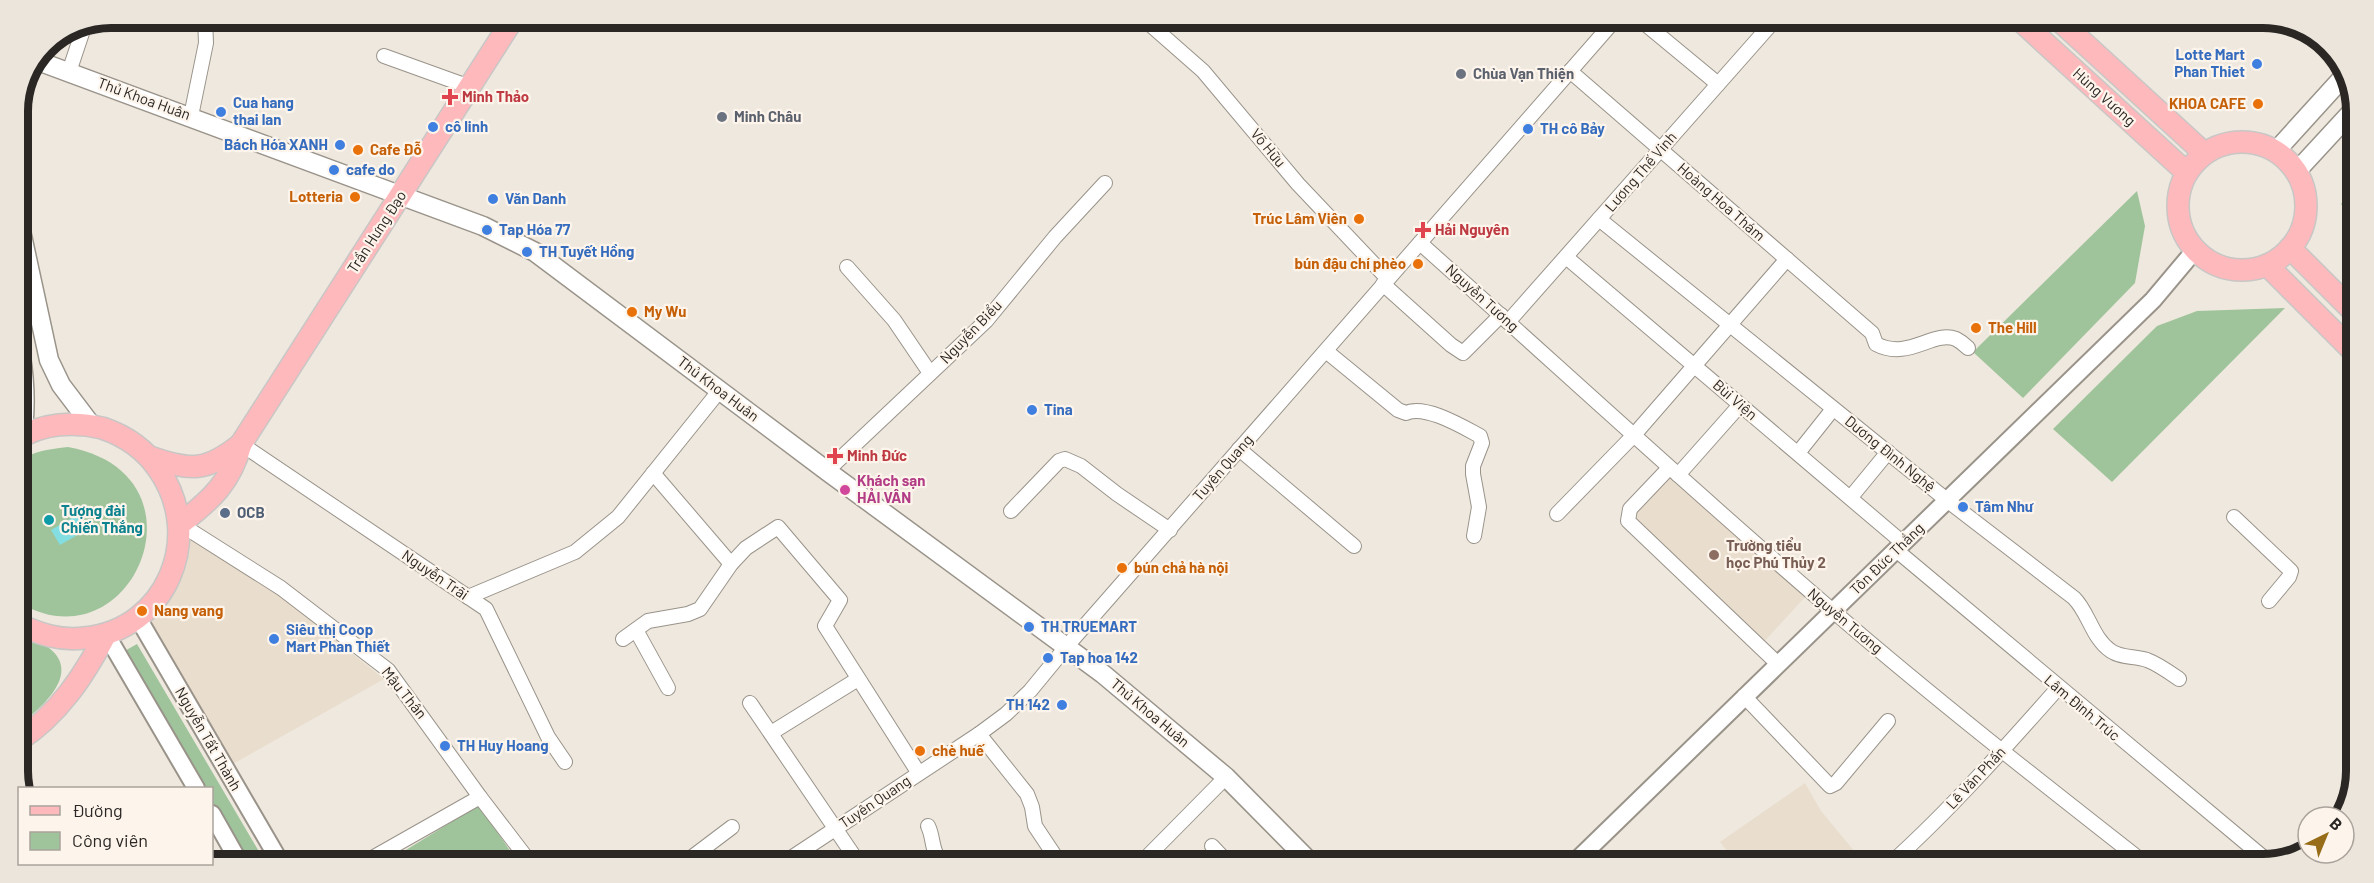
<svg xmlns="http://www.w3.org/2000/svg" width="2374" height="883" viewBox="0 0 2374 883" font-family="Barlow,sans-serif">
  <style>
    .built { fill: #e9ddcd }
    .green { fill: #9fc49b }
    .water { fill: #83dee1 }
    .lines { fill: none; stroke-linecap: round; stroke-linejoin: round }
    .minor-casing { stroke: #99938a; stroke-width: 16 }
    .tertiary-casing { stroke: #99938a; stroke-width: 20 }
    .secondary-casing { stroke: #99938a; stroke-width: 21 }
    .primary-casing { stroke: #c8c7c6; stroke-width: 24 }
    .minor { stroke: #fff; stroke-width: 14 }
    .tertiary { stroke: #fff; stroke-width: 16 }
    .secondary { stroke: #fff; stroke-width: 18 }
    .primary { stroke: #feb9bc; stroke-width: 21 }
    .shop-dot { fill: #3f7fe0; stroke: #fdf5ec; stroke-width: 2 }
    .worship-dot { fill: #6b7280; stroke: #fdf5ec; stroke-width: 2 }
    .health-dot { fill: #e0444e; stroke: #fdf5ec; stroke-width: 2 }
    .food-dot { fill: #e8710a; stroke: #fdf5ec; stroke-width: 2 }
    .hotel-dot { fill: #d1479c; stroke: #fdf5ec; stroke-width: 2 }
    .service-dot { fill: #5c6f8a; stroke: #fdf5ec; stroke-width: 2 }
    .culture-dot { fill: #0f9aa8; stroke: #fdf5ec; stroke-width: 2 }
    .education-dot { fill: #8d6e63; stroke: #fdf5ec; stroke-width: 2 }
    .labels { text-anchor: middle; stroke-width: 4.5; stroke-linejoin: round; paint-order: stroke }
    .shop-label { font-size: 15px; font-weight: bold; fill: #366cbe; stroke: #fdf5ec; text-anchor: start }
    .worship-label { font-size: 15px; font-weight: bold; fill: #5b616d; stroke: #fdf5ec; text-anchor: start }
    .health-label { font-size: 15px; font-weight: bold; fill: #be3a42; stroke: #fdf5ec; text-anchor: start }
    .street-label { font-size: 15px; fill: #2a2724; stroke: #fdf5ec }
    .food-label { font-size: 15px; font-weight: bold; fill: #c56008; stroke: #fdf5ec; text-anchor: start }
    .hotel-label { font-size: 15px; font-weight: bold; fill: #b23c85; stroke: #fdf5ec; text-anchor: start }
    .culture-label { font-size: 15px; font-weight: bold; fill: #0d838f; stroke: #fdf5ec; text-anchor: start }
    .service-label { font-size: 15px; font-weight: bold; fill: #4e5e75; stroke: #fdf5ec; text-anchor: start }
    .education-label { font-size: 15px; font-weight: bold; fill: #785e54; stroke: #fdf5ec; text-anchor: start }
    .rim { fill: none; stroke: #2a2724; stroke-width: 8 }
  </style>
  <rect width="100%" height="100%" fill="#efe8de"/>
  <g class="built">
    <path d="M 1665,470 L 1806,596 L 1761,645 L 1626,514 Z"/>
    <path d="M 193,529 L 280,596 L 384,679 L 231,765 L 141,610 Z"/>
    <path d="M 1805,783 L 1821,811 L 1865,864 L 1737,864 L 1720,842 Z"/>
  </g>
  <g class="green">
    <path d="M 2355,186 L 2355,222 L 2341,204 Z"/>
    <path d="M 2137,191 L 2145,226 L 2135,283 L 2023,398 L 1973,352 Z"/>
    <path d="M 2285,308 L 2112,482 L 2053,429 L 2157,326 L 2197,311 Z"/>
    <path d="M 68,447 C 215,474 132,671 18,602 L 18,461 C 34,451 49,449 68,447 Z"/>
    <path d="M 18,637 C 28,640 41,642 49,648 C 83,674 39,710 18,726 Z"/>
    <path d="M 137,644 L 264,860 L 240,860 L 212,811 L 212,788 L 199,788 L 121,653 Z"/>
    <path d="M 479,805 L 517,861 L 388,861 Z"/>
  </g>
  <path class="water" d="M 77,515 L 86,530 L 60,545 L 51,530 Z"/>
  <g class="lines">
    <g class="minor-casing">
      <g id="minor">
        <path d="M 1145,20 L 1203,71 L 1298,184 L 1388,279"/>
        <path d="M 1643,22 L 1718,84"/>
        <path d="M 384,56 L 470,87"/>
        <path d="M 1570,71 L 1872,333 L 1876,344 C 1908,361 1933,330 1956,339 C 1960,341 1965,345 1968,348"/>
        <path d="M 69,72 L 83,30"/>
        <path d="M 191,116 L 206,43 L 205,18"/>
        <path d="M 1599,219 L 1948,501 L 2074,598 C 2089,613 2092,638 2111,651 C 2121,658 2135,656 2147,660 C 2158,664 2169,672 2179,679"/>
        <path d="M 1420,243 C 1558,366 1693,491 1833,611 C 1935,699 2041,782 2147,865"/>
        <path d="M 1566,257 L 1903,543"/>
        <path d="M 847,267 L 894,320 L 930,373"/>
        <path d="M 1383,284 L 1451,345 L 1463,353 L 1501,315"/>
        <path d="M 1508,322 L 1773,22"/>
        <path d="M 1326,351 L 1398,410 L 1406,413 C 1425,404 1463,427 1480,436 L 1482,443 L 1473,466 L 1473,474 L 1479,507 L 1474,536"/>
        <path d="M 241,444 L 486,609 L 548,737 L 565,762"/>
        <path d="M 1239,449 L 1354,546"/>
        <path d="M 1798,453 L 1833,409"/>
        <path d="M 1669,468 L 1630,509 L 1628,521 L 1778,664"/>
        <path d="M 827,471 L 986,321 L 1055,237 L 1105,183"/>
        <path d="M 653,473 L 731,564"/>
        <path d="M 1678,475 L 1740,405"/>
        <path d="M 1851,497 L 1888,452"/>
        <path d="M 1011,511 L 1059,461 L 1065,459 L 1081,466 L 1117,494 L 1170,530"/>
        <path d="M 1557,514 L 1634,435 L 1787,259"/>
        <path d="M 2234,517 L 2291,571 L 2289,577 L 2269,601"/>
        <path d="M 180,524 L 281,588 L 388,670 L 480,797 L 529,861"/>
        <path d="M 1896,550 L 2270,863"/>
        <path d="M 468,597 L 575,552 L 618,517 L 720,390"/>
        <path d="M 636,630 L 668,688"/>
        <path d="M 623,639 L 648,621 L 688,614 L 700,609 L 731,564 L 746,548 L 778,527 L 840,600 L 825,626 L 918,772"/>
        <path d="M 1744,696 L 1830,786 L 1836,783 L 1888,721"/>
        <path d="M 750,703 L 858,862"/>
        <path d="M 771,733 L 858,679"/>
        <path d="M 979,734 L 1027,794 L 1032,807 L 1035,826 L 1059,862"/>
        <path d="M 928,826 C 934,838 931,851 941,862"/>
        <path d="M 1212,846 L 1228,863"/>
        <path d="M 367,861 L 480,797"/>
        <path d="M 687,861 L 732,827"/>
        <path d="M 785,862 L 979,734 L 1006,714 L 1030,691 L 1067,646 L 1614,21"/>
        <path d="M 1142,862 L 1226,777"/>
        <path d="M 1890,864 C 1950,810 2004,749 2058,688"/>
      </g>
    </g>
    <g class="tertiary-casing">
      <g id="tertiary">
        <path d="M 138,618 L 279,860"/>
        <path d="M 106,634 L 196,788"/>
        <path d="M 212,814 L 238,860"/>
        <path d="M 1574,863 L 2153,300 L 2195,250"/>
      </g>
    </g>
    <g class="secondary-casing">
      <g id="secondary">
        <path d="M 38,61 L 483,226 L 535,252 L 827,471 L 1103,674 L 1226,777 L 1311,863"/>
        <path d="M 2276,151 L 2345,75"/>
        <path d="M 2296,172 L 2356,107"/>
        <path d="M 18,217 L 49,360 L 61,385 L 92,426"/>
        <path d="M 18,341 C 25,374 27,403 22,436"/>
      </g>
    </g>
    <g class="primary-casing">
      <g id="primary">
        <path d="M 2022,22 L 2186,172"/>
        <path d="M 2062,23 L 2204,153"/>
        <circle cx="2242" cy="206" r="64"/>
        <path d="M 2290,248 L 2354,312"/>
        <path d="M 2267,265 L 2354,352"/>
        <path d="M 18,439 C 42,423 75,421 102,428 C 126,436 145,449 159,470 C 205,537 167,630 84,638 C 60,641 39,634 18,624"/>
        <path d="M 150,457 C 191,471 206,472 241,444"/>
        <path d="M 180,524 C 211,500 231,482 241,444 L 513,19"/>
        <path d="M 18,741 C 59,714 83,677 106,634"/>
      </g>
    </g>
    <use href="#minor" class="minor"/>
    <use href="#tertiary" class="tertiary"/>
    <use href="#secondary" class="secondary"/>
    <use href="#primary" class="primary"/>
  </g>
  <g class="shop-dot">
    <circle cx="2257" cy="64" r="6"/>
    <circle cx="221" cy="112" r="6"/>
    <circle cx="433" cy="127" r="6"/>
    <circle cx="1528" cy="129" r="6"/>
    <circle cx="340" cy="145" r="6"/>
    <circle cx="334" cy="170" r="6"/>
    <circle cx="493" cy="199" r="6"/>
    <circle cx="487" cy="230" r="6"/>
    <circle cx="527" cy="252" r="6"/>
    <circle cx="1032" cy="410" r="6"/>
    <circle cx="1963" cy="507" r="6"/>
    <circle cx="1029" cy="627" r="6"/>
    <circle cx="274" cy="639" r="6"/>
    <circle cx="1048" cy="658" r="6"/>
    <circle cx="1062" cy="705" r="6"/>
    <circle cx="445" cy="746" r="6"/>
  </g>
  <g class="worship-dot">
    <circle cx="1461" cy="74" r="6"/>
    <circle cx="722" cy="117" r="6"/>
  </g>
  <g class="health-dot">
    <path d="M447 88h6v6h6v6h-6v6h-6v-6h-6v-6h6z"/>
    <path d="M1420 221h6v6h6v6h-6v6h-6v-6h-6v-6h6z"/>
    <path d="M832 447h6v6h6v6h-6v6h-6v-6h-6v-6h6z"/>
  </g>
  <g class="food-dot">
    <circle cx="2258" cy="104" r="6"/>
    <circle cx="358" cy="150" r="6"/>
    <circle cx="355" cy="197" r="6"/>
    <circle cx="1359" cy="219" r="6"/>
    <circle cx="1418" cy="264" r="6"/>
    <circle cx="632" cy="312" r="6"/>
    <circle cx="1976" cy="328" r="6"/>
    <circle cx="1122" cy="568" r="6"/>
    <circle cx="142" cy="611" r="6"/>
    <circle cx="920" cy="751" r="6"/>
  </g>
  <circle class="hotel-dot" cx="845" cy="490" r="6"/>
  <circle class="service-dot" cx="225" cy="513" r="6"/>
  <circle class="culture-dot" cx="49" cy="520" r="6"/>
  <circle class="education-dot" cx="1714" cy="555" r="6"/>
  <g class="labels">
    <g class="shop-label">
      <text x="2245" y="60" text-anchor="end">Lotte Mart<tspan x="2245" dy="17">Phan Thiet</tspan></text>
      <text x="233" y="108">Cua hang<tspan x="233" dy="17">thai lan</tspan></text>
      <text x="445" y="132">cô linh</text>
      <text x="1540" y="134">TH cô Bảy</text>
      <text x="328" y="150" text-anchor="end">Bách Hóa XANH</text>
      <text x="346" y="175">cafe do</text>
      <text x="505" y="204">Văn Danh</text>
      <text x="499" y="235">Tap Hóa 77</text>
      <text x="539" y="257">TH Tuyết Hồng</text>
      <text x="1044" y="415">Tina</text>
      <text x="1975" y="512">Tâm Như</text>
      <text x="1041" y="632">TH TRUEMART</text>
      <text x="286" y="635">Siêu thị Coop<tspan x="286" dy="17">Mart Phan Thiết</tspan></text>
      <text x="1060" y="663">Tap hoa 142</text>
      <text x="1050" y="710" text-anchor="end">TH 142</text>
      <text x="457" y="751">TH Huy Hoang</text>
    </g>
    <g class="worship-label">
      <text x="1473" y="79">Chùa Vạn Thiện</text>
      <text x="734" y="122">Minh Châu</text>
    </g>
    <g class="health-label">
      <text x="462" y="102">Minh Thảo</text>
      <text x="1435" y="235">Hải Nguyên</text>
      <text x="847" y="461">Minh Đức</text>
    </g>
    <g class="street-label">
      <text transform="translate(2104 97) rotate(42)" y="5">Hùng Vương</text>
      <text transform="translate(144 99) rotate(20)" y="5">Thủ Khoa Huân</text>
      <text transform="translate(1268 148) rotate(50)" y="5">Võ Hữu</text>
      <text transform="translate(1641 172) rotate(-49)" y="5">Lương Thế Vinh</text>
      <text transform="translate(1721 202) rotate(41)" y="5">Hoàng Hoa Thám</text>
      <text transform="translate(377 232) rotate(-57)" y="5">Trần Hưng Đạo</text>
      <text transform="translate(1482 298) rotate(42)" y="5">Nguyễn Tương</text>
      <text transform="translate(971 332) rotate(-46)" y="5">Nguyễn Biểu</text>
      <text transform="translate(718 389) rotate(37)" y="5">Thủ Khoa Huân</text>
      <text transform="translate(1735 400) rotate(41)" y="5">Bùi Viện</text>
      <text transform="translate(1890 454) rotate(39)" y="5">Dương Đình Nghệ</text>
      <text transform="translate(1223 468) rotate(-49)" y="5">Tuyên Quang</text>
      <text transform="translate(1887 559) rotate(-44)" y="5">Tôn Đức Thắng</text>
      <text transform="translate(435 575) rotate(34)" y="5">Nguyễn Trãi</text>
      <text transform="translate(1845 621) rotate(40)" y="5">Nguyễn Tương</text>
      <text transform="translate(404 693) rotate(51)" y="5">Mậu Thân</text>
      <text transform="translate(2082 708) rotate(40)" y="5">Lâm Đình Trúc</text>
      <text transform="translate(1150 713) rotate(40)" y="5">Thủ Khoa Huân</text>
      <text transform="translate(208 739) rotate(60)" y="5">Nguyễn Tất Thành</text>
      <text transform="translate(1976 778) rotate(-47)" y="5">Lê Văn Phấn</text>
      <text transform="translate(875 802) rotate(-34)" y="5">Tuyên Quang</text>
    </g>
    <g class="food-label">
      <text x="2246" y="109" text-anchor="end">KHOA CAFE</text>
      <text x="370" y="155">Cafe Đỗ</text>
      <text x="343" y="202" text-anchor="end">Lotteria</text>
      <text x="1347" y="224" text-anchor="end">Trúc Lâm Viên</text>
      <text x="1406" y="269" text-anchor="end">bún đậu chí phèo</text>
      <text x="644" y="317">My Wu</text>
      <text x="1988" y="333">The Hill</text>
      <text x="1134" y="573">bún chả hà nội</text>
      <text x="154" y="616">Nang vang</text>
      <text x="932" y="756">chè huế</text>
    </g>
    <g class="hotel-label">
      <text x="857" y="486">Khách sạn<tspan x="857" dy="17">HẢI VÂN</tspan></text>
    </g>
    <g class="culture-label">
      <text x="61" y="516">Tượng đài<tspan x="61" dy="17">Chiến Thắng</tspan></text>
    </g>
    <g class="service-label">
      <text x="237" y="518">OCB</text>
    </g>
    <g class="education-label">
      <text x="1726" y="551">Trường tiểu<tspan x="1726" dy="17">học Phú Thủy 2</tspan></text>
    </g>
  </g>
  <path d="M0 0H2374V883H0ZM111 28H2263A83 83 0 0 1 2346 111V771A83 83 0 0 1 2263 854H111A83 83 0 0 1 28 771V111A83 83 0 0 1 111 28Z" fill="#ece5dc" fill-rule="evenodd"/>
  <path class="rim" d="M111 28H2263A83 83 0 0 1 2346 111V771A83 83 0 0 1 2263 854H111A83 83 0 0 1 28 771V111A83 83 0 0 1 111 28Z"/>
  <rect x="18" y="787" width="195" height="78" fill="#fdf5ec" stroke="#a9a39c" stroke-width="1.5"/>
  <rect x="30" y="806" width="30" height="9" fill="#feb9bc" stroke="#a9a39c" stroke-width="1.5"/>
  <text x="72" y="817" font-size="18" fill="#2a2724">Đường</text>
  <rect x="30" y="832" width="30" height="18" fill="#9fc49b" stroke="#a9a39c" stroke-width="1.5"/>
  <text x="72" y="847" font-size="18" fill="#2a2724">Công viên</text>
  <g transform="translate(2326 835) rotate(43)"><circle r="28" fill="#fdf5ec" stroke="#a9a39c" stroke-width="1.5"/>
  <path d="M0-4.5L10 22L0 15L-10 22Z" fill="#976d19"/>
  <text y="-9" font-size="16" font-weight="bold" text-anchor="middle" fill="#2a2724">B</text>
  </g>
</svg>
